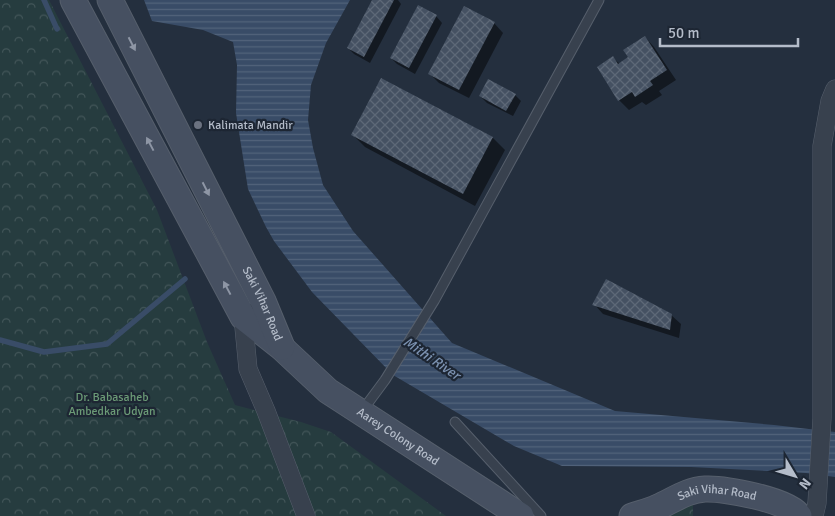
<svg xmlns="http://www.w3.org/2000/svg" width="835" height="516" viewBox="0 0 835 516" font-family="Signika,sans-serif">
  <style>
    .forest { fill: url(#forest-crowns) }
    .water { fill: url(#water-rules) }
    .shadow { fill: #0007 }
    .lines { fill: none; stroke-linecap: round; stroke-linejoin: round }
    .stream { stroke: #394c67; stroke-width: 5.5 }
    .building { fill: url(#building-cross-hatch) }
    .service-casing { stroke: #565f6c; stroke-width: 11 }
    .minor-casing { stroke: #565f6c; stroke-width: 19 }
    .secondary-casing { stroke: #565f6c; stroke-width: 27 }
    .service { stroke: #38414e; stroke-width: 9 }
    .minor { stroke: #38414e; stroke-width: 18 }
    .secondary { stroke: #465061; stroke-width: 25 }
    .oneway { fill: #8e96a5 }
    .worship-dot { fill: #6b7280; stroke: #1d2633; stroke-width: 2 }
    .labels { text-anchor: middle; stroke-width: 4.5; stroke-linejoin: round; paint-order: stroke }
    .poi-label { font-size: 12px; fill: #b4bcc9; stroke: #1d2633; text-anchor: start }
    .street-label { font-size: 12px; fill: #b4bcc9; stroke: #1d2633 }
    .park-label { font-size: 12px; fill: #6b9a76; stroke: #1d2633 }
    .water-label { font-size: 14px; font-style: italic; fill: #7c92b1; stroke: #1d2633 }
  </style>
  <defs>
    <pattern id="forest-crowns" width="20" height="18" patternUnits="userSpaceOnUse" patternTransform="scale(1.25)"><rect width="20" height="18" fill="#263c3f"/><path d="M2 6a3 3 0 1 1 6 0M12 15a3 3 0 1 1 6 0" fill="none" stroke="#435659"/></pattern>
    <pattern id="water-rules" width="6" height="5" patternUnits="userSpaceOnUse" patternTransform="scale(1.25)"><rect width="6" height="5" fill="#394c67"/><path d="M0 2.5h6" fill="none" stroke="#53647b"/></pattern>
    <pattern id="building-cross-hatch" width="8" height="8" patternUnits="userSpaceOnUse" patternTransform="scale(1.25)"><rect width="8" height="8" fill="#455162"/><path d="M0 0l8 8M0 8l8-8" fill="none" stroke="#5d6877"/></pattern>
  </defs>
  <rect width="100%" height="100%" fill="#242f3e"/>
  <g class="forest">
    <path d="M 0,0 L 49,0 L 157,210 L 207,342 L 235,405 L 301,422 L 331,432 L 446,516 L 0,516 Z"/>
    <path d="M 693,504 L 693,516 L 661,516 Z"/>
  </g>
  <path class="water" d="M 144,0 L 350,0 L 326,43 L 311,85 L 308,120 L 313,148 L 323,185 L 353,231 L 452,343 L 615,411 L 774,425 L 835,432 L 835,477 L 806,473 L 691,467 L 562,466 L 514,446 L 393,375 L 312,292 L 274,241 L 266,227 L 248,189 L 236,113 L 237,65 L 233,42 L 203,30 L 152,21 Z"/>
  <g class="shadow">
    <path d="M 374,0 L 398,0 L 401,4 L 370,63 L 354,54 L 348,48 Z"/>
    <path d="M 436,16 L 442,23 L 415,74 L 397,64 L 391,58 Z"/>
    <path d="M 494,23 L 503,33 L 469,98 L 439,83 L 430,74 Z"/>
    <path d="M 645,37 L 654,47 L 676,80 L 659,91 L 662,95 L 646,105 L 642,102 L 629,110 L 619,100 L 598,67 L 613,58 L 620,64 L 630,58 Z"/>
    <path d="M 382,80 L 493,138 L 505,150 L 475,206 L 365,147 L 353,135 Z"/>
    <path d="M 515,95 L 521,101 L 513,116 L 487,103 L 480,96 Z"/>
    <path d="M 594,304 L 671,315 L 681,324 L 679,338 L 603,314 Z"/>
  </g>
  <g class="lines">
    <g class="stream">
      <path d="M 44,0 L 57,29"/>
      <path d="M 0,340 L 44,352 L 107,344 L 185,279"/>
    </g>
  </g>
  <g class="building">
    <path d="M 372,0 L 394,0 L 364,57 L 347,48 Z"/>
    <path d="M 418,5 L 437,15 L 409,68 L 390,58 Z"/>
    <path d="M 464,6 L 495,22 L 459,90 L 428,74 Z"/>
    <path d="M 645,36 L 667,70 L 650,81 L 653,85 L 635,97 L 632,92 L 618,101 L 597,67 L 613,56 L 618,64 L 628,57 L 623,50 Z"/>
    <path d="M 381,78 L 493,137 L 463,194 L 351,135 Z"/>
    <path d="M 488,79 L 516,94 L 506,111 L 479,96 Z"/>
    <path d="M 606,279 L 672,314 L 670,330 L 592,305 Z"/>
  </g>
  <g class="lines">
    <g class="service-casing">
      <g id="service">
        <path d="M 362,411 L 385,380 L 434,301 L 599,0"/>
        <path d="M 455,422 L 541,516"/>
      </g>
    </g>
    <g class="minor-casing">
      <g id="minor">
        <path d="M 249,313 L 243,317 L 248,369 L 266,411 L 306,516"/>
        <path d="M 814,516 L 817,503 L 822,418 L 822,146 L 830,101 L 835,89"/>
      </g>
    </g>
    <g class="secondary-casing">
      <g id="secondary">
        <path id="s1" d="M 73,0 L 243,317 L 282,348 L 328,391 L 521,516"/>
        <path id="s2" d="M 110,0 L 263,301 L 282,347"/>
        <path id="s3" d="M 632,516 C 641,513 650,511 658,507 C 674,500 687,490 705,489 C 723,488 790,500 799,516"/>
      </g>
    </g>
    <use href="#service" class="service"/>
    <use href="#minor" class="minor"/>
    <use href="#secondary" class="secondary"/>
  </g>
  <defs><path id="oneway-solid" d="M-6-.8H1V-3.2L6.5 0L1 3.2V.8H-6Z" transform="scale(1.25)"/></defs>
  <g class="oneway">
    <use href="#oneway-solid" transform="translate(132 44) rotate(63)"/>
    <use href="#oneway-solid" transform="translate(150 144) rotate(-118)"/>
    <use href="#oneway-solid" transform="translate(206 189) rotate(63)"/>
    <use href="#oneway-solid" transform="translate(227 288) rotate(-118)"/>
  </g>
  <circle class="worship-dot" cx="198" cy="125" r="5"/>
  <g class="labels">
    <g class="poi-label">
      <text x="208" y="129">Kalimata Mandir</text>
    </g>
    <g class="street-label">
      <text dy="4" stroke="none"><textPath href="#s2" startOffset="340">Saki Vihar Road</textPath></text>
      <text dy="4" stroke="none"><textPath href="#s1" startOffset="556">Aarey Colony Road</textPath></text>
      <text dy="4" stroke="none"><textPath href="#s3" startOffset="90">Saki Vihar Road</textPath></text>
    </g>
    <g class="park-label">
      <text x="112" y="401">Dr. Babasaheb<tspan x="112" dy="14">Ambedkar Udyan</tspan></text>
    </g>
    <g class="water-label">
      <text transform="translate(432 358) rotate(34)" y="5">Mithi River</text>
    </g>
  </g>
  <g transform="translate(795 476) rotate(128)" stroke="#1d2633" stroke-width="4" paint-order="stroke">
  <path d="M0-4L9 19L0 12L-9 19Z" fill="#b4bcc9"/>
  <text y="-8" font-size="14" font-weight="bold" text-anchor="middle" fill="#b4bcc9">N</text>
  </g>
  <path d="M660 38v8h138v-8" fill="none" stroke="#b4bcc9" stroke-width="2.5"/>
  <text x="668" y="38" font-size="15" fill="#b4bcc9" stroke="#1d2633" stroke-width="4" paint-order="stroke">50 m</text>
</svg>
